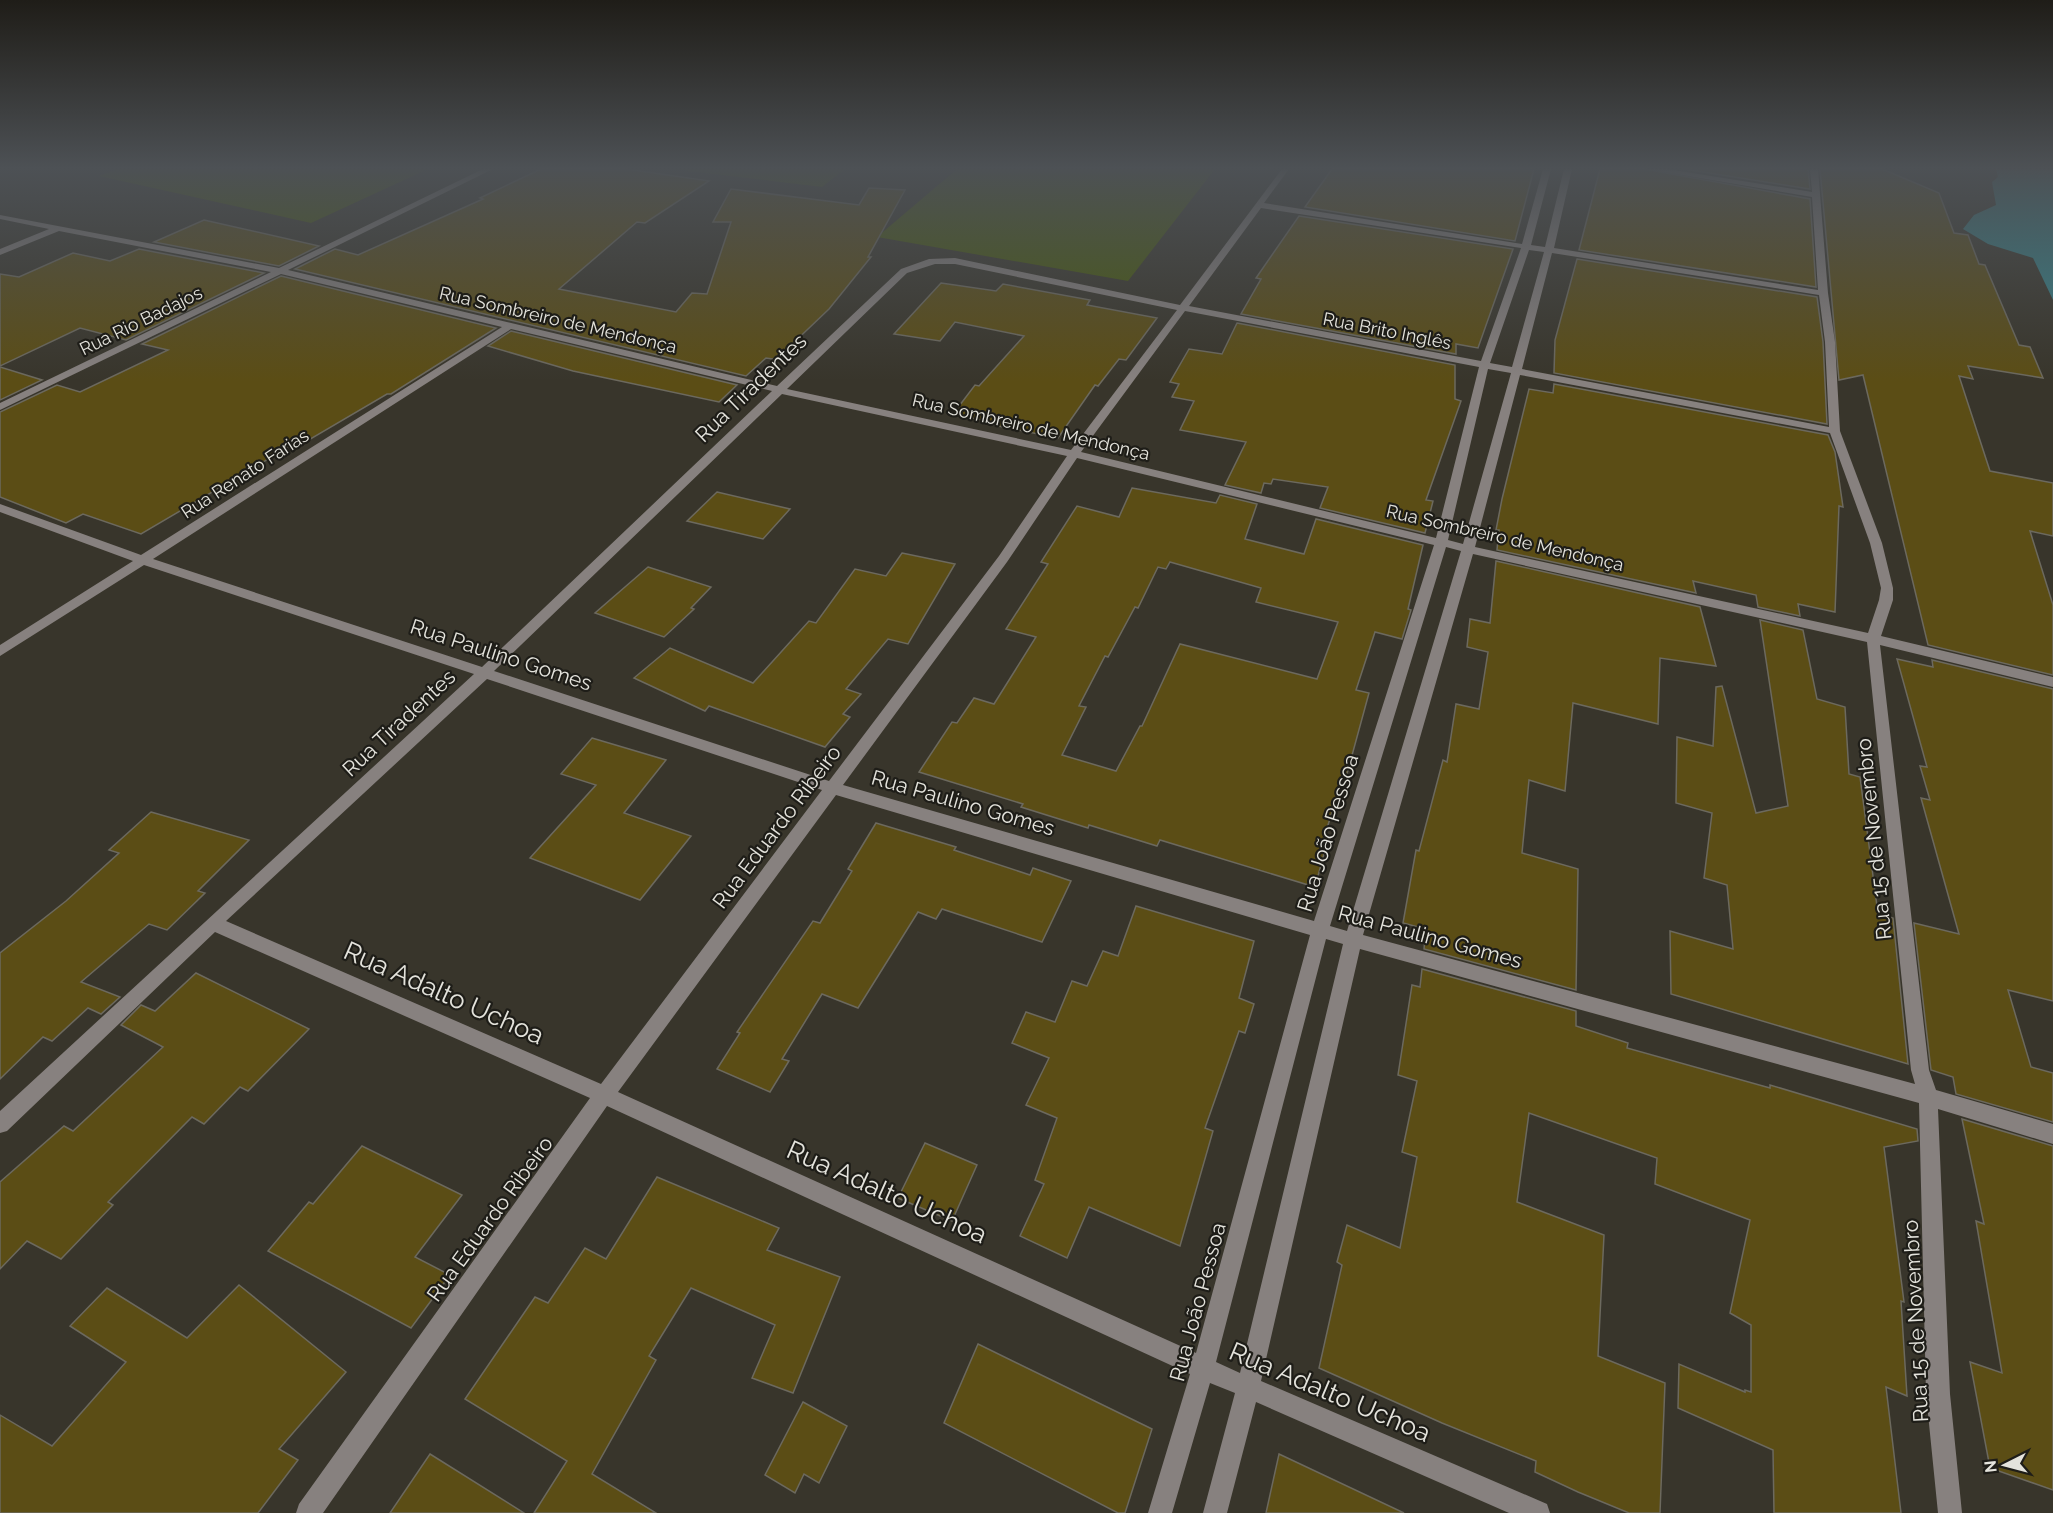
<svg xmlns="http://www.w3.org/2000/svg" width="2053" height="1513" viewBox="0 0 2053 1513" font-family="Raleway,sans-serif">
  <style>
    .green { fill: #485a0a }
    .water { fill: #368289 }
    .building { fill: #5b4d15; stroke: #6c695e; stroke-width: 1.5; fill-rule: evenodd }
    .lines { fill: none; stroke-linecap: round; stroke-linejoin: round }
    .minor { fill: #87817f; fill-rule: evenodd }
    .labels { text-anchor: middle; stroke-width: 4.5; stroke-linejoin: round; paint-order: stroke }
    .far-street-label { font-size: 18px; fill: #e4e3dc; stroke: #1e1d18 }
    .street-label { font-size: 21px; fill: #e4e3dc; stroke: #1e1d18 }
    .near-street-label { font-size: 26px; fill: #e4e3dc; stroke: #1e1d18 }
  </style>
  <rect width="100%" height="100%" fill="#38352b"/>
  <g class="green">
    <path d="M 117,169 L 428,169 L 311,223 L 99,176 Z"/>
    <path d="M 672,169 L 845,169 L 822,187 Z"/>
    <path d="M 957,169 L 1215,169 L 1128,281 L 877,237 Z"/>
  </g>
  <path class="water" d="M 1996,169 L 2053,169 L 2053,300 L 2033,258 L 1988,244 L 1963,229 L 1974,215 L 1996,205 L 1992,182 L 1998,177 Z"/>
  <g class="building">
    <path d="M 541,169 L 626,169 L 709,181 L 645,223 L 637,222 L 559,289 L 676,312 L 692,293 L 707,294 L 731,222 L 713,222 L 731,189 L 859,205 L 869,188 L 905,190 L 868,257 L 871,257 L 829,309 L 786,350 L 773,359 L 766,358 L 746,376 L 295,269 L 335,249 L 358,255 L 483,199 L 480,198 Z"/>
    <path d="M 1332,169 L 1534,169 L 1515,241 L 1305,207 Z"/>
    <path d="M 1600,169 L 1644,169 L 1810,199 L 1816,287 L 1579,250 Z"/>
    <path d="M 1684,169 L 1808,169 L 1810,189 Z"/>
    <path d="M 1820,169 L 1882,169 L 1939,193 L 1954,233 L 1968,235 L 1979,264 L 1985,265 L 2019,345 L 2030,347 L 2043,378 L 1968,366 L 1973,379 L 1959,376 L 1990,471 L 2053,483 L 2053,536 L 2030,531 L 2053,605 L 2053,675 L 1928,645 L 1863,375 L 1839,380 Z"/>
    <path d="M 1299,216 L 1513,249 L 1478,348 L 1456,344 L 1456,354 L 1241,314 L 1261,279 L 1256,278 Z"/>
    <path d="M 204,220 L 319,246 L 279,266 L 154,242 Z"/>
    <path d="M 139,249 L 264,273 L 126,340 L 80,328 L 0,366 L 0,274 L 19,277 L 73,253 L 110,261 Z"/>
    <path d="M 1577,259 L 1817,297 L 1823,342 L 1827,424 L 1554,373 L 1555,340 Z"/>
    <path d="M 281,276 L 496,328 L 391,394 L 387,394 L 302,444 L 297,442 L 141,534 L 83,514 L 66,523 L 0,497 L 0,412 L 57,385 L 80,392 L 168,350 L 142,344 Z"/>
    <path d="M 941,283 L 996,291 L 1003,284 L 1090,300 L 1087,305 L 1157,318 L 1126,360 L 1119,359 L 1098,386 L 1095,385 L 1058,438 L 984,423 L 987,421 L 953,414 L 975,385 L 979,386 L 1024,336 L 955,322 L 940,341 L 894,334 Z"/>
    <path d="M 1237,323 L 1455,365 L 1455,399 L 1461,401 L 1426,500 L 1433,501 L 1425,533 L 1320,508 L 1328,487 L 1273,479 L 1271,484 L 1264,483 L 1261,493 L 1225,485 L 1246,442 L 1180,430 L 1194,401 L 1172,397 L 1179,384 L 1170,382 L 1189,349 L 1222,354 Z"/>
    <path d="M 511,331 L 737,385 L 719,402 L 573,371 L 488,346 Z"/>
    <path d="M 0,367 L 42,380 L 0,400 Z"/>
    <path d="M 1554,384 L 1828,435 L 1835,452 L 1843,507 L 1839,506 L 1835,612 L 1798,604 L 1800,616 L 1758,607 L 1756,595 L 1693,581 L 1696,593 L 1497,550 L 1499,530 L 1496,530 L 1502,499 L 1529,389 L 1553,393 Z"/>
    <path d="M 1132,488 L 1216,503 L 1220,495 L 1257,504 L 1245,539 L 1304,554 L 1316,519 L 1423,545 L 1408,609 L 1411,610 L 1402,639 L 1375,632 L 1356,690 L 1369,693 L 1345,781 L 1342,780 L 1324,838 L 1328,839 L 1315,887 L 1160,840 L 1157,846 L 1089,825 L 1088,828 L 1021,807 L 1023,804 L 919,772 L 952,722 L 957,723 L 974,698 L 994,704 L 1036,637 L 1006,629 L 1048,564 L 1041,562 L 1077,506 L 1119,517 ZM 1170,562 L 1261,588 L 1256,602 L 1338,622 L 1317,679 L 1180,644 L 1142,726 L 1140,726 L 1116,771 L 1062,755 L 1086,707 L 1079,706 L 1105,656 L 1108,657 L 1135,607 L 1138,608 L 1158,567 L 1166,569 Z"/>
    <path d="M 717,492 L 790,509 L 763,539 L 687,521 Z"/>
    <path d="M 902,553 L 955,564 L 908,644 L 888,639 L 846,689 L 861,694 L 843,714 L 850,717 L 825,747 L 709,706 L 705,711 L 634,678 L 670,648 L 753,683 L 809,621 L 816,623 L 855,569 L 886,576 Z"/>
    <path d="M 1496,561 L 1700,607 L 1716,666 L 1660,658 L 1658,724 L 1573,703 L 1565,791 L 1529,780 L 1522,853 L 1578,869 L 1576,990 L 1424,949 L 1426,929 L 1403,923 L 1416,850 L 1419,851 L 1443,760 L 1447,762 L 1456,704 L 1479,709 L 1488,652 L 1467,647 L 1470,619 L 1490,623 Z"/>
    <path d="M 648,567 L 711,587 L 691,608 L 694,609 L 664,637 L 595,613 Z"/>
    <path d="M 1760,620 L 1803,630 L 1817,699 L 1845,707 L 1849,774 L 1860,777 L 1878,914 L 1893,918 L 1908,1064 L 1671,994 L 1670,931 L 1733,949 L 1727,885 L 1704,878 L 1712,813 L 1676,803 L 1677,737 L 1713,746 L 1716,687 L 1722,686 L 1756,813 L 1788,806 Z"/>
    <path d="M 1897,659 L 1933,667 L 1932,660 L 2053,689 L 2053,1001 L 2008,990 L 2031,1067 L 2053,1073 L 2053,1122 L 1956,1094 L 1953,1077 L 1931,1070 L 1914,923 L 1959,934 L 1921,798 L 1930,800 L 1920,766 L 1927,767 Z"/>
    <path d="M 592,738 L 666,760 L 624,813 L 691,836 L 640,900 L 530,858 L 596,785 L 561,774 Z"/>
    <path d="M 151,812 L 249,840 L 198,891 L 205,893 L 167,930 L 149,924 L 81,982 L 120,997 L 101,1014 L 88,1008 L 52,1041 L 43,1037 L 0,1079 L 0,953 L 66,901 L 119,853 L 109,850 Z"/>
    <path d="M 876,823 L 956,847 L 954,850 L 1030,875 L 1033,868 L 1071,881 L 1042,942 L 942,909 L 936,919 L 918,912 L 858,1008 L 822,994 L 782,1059 L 789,1061 L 770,1092 L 717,1069 L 740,1033 L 737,1032 L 813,921 L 820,923 L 852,871 L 848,869 Z"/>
    <path d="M 1136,906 L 1254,941 L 1239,998 L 1254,1004 L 1245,1033 L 1239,1031 L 1205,1128 L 1213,1131 L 1180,1246 L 1089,1207 L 1067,1258 L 1020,1236 L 1044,1184 L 1035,1180 L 1057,1118 L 1026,1105 L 1049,1058 L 1012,1043 L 1026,1012 L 1055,1022 L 1072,981 L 1087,986 L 1103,951 L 1118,956 Z"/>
    <path d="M 1422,969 L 1576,1011 L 1576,1026 L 1628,1043 L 1627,1048 L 1770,1088 L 1770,1085 L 1917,1129 L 1918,1141 L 1884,1147 L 1904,1302 L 1901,1301 L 1907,1396 L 1886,1387 L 1901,1513 L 1774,1513 L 1773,1450 L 1678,1408 L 1679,1364 L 1745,1392 L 1745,1390 L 1751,1392 L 1751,1325 L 1730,1313 L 1750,1220 L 1655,1184 L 1657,1158 L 1529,1113 L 1517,1202 L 1604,1235 L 1598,1356 L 1665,1383 L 1660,1513 L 1629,1513 L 1578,1492 L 1535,1472 L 1536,1461 L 1442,1423 L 1319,1368 L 1342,1265 L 1337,1262 L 1347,1225 L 1400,1248 L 1417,1157 L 1402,1152 L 1417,1081 L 1398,1075 L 1412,985 L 1420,987 Z"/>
    <path d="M 196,973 L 309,1029 L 248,1091 L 240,1087 L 204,1124 L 192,1117 L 108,1202 L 113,1205 L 61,1259 L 27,1241 L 0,1269 L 0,1182 L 64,1126 L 73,1131 L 163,1047 L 121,1025 L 141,1005 L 155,1011 Z"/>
    <path d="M 1962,1119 L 2053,1146 L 2053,1490 L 1990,1468 L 1970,1362 L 2002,1373 L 1976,1221 L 1984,1224 Z"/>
    <path d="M 925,1143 L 977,1165 L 952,1221 L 898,1198 Z"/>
    <path d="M 362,1146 L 462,1195 L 415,1257 L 450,1275 L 411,1328 L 268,1251 L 309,1202 L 313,1204 Z"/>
    <path d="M 657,1177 L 779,1228 L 767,1250 L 840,1277 L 793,1393 L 752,1378 L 775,1325 L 691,1288 L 649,1356 L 656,1360 L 592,1474 L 656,1513 L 534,1513 L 567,1461 L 465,1399 L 535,1297 L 548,1303 L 585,1248 L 606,1259 Z"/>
    <path d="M 239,1285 L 346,1372 L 279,1449 L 298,1460 L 258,1513 L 0,1513 L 0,1415 L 52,1446 L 126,1362 L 70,1326 L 107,1288 L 187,1338 Z"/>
    <path d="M 978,1344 L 1152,1429 L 1125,1513 L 1118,1513 L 944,1423 Z"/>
    <path d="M 803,1402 L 847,1426 L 819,1483 L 804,1474 L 795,1493 L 765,1475 Z"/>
    <path d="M 430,1454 L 524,1513 L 390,1513 Z"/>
    <path d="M 1279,1454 L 1404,1513 L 1266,1513 Z"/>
  </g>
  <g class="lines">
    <path class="minor" d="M 483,169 L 493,169 L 288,270 L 777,386 L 901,269 L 929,259 L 955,258 L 1180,305 L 1282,169 L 1289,169 L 1264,203 L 1522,244 L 1543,169 L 1551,169 L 1531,245 L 1545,247 L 1564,169 L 1572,169 L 1554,248 L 1818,290 L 1812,197 L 1646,169 L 1667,169 L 1812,192 L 1810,169 L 1818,169 L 1828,293 L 1835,342 L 1840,431 L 1882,543 L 1893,588 L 1893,600 L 1881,636 L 2053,677 L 2053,687 L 1880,645 L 1929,1070 L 1936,1090 L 2053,1124 L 2053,1144 L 1938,1109 L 1950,1394 L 1962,1513 L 1938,1513 L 1926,1394 L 1919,1103 L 1360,949 L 1261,1381 L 1547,1504 L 1550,1513 L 1509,1513 L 1256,1402 L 1227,1513 L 1203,1513 L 1235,1393 L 1210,1383 L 1172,1513 L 1148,1513 L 1190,1374 L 607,1106 L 323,1513 L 296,1513 L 299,1504 L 590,1098 L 215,932 L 7,1131 L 0,1133 L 0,1111 L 474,674 L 144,565 L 0,656 L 0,645 L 133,561 L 0,512 L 0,504 L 141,555 L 502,327 L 281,274 L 0,410 L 0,403 L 271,272 L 59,231 L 0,255 L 0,249 L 49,229 L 0,219 L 0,215 L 279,268 ZM 1261,208 L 1521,248 L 1481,361 L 1189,306 ZM 1529,250 L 1544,252 L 1512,367 L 1490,363 ZM 1552,253 L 1819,295 L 1825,342 L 1829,427 L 1522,369 ZM 935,264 L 955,264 L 1177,310 L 1071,450 L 787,389 L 907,273 ZM 1185,311 L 1479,367 L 1436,538 L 1081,452 ZM 511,329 L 772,391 L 482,667 L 153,559 ZM 1488,369 L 1511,373 L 1463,544 L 1448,540 ZM 1520,375 L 1830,433 L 1870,543 L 1881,588 L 1879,600 L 1868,633 L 1475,547 ZM 782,394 L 1067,456 L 999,556 L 829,781 L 494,671 ZM 1077,458 L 1434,545 L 1314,921 L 843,785 L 1007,562 ZM 1446,547 L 1461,551 L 1347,931 L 1330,926 ZM 1473,554 L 1867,642 L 1911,1070 L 1915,1084 L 1363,935 ZM 487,679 L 822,790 L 601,1084 L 226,921 ZM 836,795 L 1310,935 L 1196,1353 L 618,1092 ZM 1326,939 L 1343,944 L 1240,1373 L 1216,1362 Z"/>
  </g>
  <linearGradient id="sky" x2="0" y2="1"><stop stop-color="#1f1d18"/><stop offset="0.44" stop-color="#4d5155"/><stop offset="1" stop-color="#4d5155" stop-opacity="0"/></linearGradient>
  <rect width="2053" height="381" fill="url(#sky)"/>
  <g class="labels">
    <g class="far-street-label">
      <text transform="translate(558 320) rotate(13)" y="6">Rua Sombreiro de Mendonça</text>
      <text transform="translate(141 321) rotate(-26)" y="6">Rua Rio Badajos</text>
      <text transform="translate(1387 331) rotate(11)" y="6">Rua Brito Inglês</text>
      <text transform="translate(1031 427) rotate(13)" y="6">Rua Sombreiro de Mendonça</text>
      <text transform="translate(245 474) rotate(-33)" y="6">Rua Renato Farias</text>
      <text transform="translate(1505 538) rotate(13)" y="6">Rua Sombreiro de Mendonça</text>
    </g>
    <g class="street-label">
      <text transform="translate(751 388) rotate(-44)" y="7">Rua Tiradentes</text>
      <text transform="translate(501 655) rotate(18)" y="7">Rua Paulino Gomes</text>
      <text transform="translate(399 723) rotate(-43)" y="7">Rua Tiradentes</text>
      <text transform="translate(963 803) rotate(16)" y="7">Rua Paulino Gomes</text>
      <text transform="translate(777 827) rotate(-53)" y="7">Rua Eduardo Ribeiro</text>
      <text transform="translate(1328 833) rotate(-73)" y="7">Rua João Pessoa</text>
      <text transform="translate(1874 839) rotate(-96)" y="7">Rua 15 de Novembro</text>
      <text transform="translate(1430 937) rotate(15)" y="7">Rua Paulino Gomes</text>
      <text transform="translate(490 1219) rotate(-54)" y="7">Rua Eduardo Ribeiro</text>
      <text transform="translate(1198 1302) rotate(-75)" y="7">Rua João Pessoa</text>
      <text transform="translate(1916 1321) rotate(-93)" y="7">Rua 15 de Novembro</text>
    </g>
    <g class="near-street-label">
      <text transform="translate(444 993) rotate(24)" y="9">Rua Adalto Uchoa</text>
      <text transform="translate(887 1192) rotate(24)" y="9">Rua Adalto Uchoa</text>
      <text transform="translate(1330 1392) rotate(23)" y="9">Rua Adalto Uchoa</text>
    </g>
  </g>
  <g transform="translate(2005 1465) rotate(264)" stroke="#1e1d18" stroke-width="4.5" paint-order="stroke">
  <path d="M0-4.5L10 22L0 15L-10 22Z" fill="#e4e3dc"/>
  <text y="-9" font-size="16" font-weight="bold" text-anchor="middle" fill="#e4e3dc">N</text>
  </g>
</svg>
